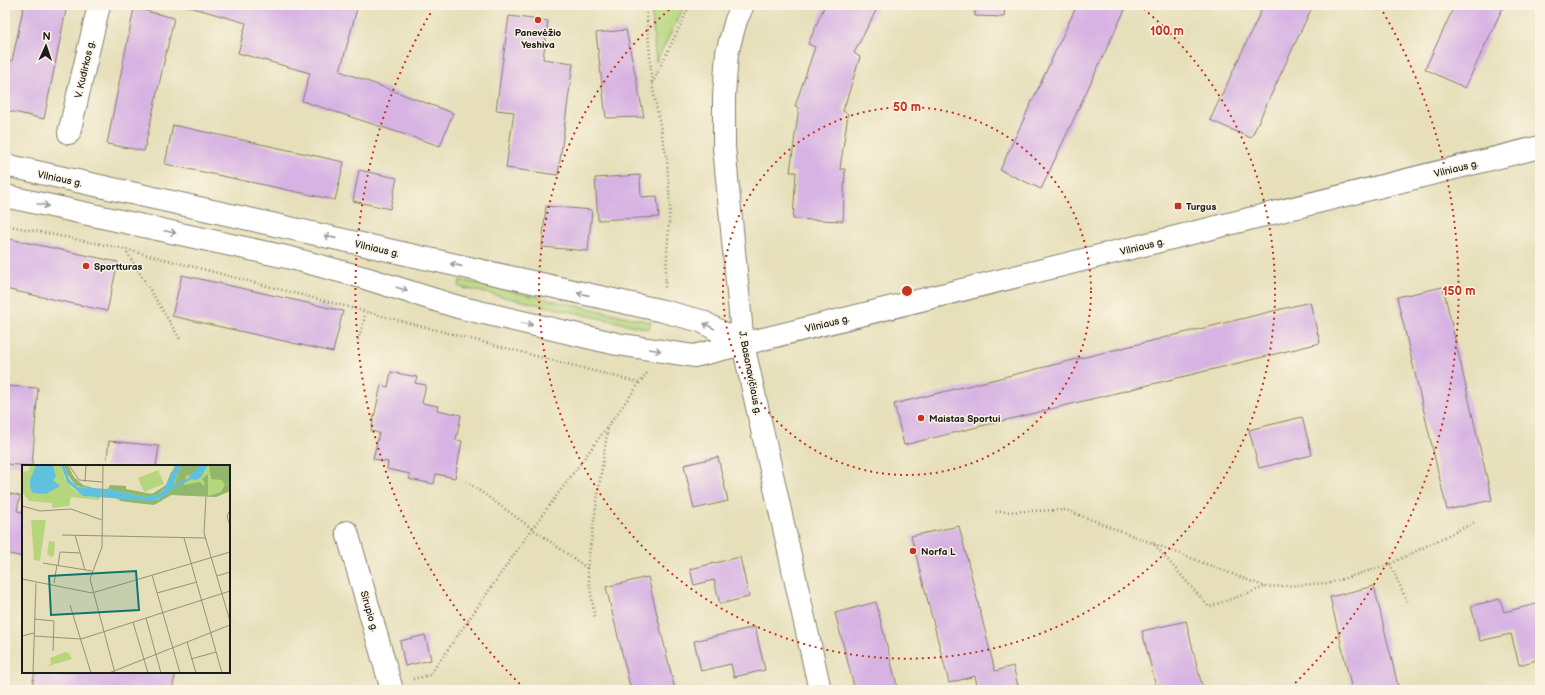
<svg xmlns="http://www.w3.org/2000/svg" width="1545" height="695" viewBox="0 0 1545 695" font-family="'Balsamiq Sans',sans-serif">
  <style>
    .green { fill: #b6d67e; stroke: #69794d }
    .building { fill: #d7b3e3 }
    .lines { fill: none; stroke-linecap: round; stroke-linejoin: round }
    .minor-casing { stroke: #817e6b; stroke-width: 24 }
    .major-casing { stroke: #817e6b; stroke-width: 24 }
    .highway-casing { stroke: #817e6b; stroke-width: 24 }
    .path { stroke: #817e6b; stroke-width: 2.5; stroke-dasharray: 1 3; stroke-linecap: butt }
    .minor { stroke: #fff; stroke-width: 22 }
    .major { stroke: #fff; stroke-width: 22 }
    .highway { stroke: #fff; stroke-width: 22 }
    .oneway { stroke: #999 }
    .ring { fill: none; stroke: #c8321e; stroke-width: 2; stroke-dasharray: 2 4 }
    .poi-dot { fill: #c8321e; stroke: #fcf5e5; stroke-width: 1.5 }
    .labels { text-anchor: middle; stroke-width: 3; stroke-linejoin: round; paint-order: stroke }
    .poi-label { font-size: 10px; font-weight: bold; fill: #1c1c1c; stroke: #fcf5e5; text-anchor: start }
    .street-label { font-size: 10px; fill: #1c1c1c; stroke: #fcf5e5 }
    .inset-river { fill: none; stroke: #60c1de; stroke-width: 2 }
    .inset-road { fill: none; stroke: #95917b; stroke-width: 1 }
    .view { fill: #0f766e; fill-opacity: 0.15; stroke: #0f766e; stroke-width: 2 }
    .inset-edge { fill: none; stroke: #1c1c1c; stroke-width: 2 }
    .centre { fill: #c8321e; stroke: #fcf5e5; stroke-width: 2 }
    .ring-label { font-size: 12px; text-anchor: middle; font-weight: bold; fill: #c8321e; stroke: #fcf5e5; stroke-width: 3; stroke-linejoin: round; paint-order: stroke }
  </style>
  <rect width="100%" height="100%" fill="#fcf5e5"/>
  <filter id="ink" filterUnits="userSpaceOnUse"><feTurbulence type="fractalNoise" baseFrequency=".025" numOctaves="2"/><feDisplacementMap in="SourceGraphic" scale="8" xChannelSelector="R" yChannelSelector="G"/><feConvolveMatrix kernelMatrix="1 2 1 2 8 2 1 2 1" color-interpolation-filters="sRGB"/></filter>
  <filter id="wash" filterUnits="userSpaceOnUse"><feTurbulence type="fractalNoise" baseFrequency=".012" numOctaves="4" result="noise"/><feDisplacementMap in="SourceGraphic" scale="16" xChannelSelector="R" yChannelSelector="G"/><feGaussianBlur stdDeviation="0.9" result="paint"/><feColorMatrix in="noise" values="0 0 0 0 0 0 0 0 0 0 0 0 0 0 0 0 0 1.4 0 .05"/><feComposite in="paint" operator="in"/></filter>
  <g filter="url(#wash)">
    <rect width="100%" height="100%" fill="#e6dfba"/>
    <g class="green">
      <path d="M 651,5 L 685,5 L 656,62 Z"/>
      <path d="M 460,280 L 651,322 L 649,329 L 459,287 Z"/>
    </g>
    <g id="blocks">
      <g class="building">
        <path d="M 24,5 L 67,5 L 44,119 L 5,110 L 5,59 L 12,61 Z"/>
        <path d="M 183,5 L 358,5 L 340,71 L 453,113 L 440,146 L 302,101 L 310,73 L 238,53 L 246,23 Z"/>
        <path d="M 825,5 L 879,5 L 854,53 L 860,57 L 843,111 L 848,114 L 840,169 L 845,169 L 843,221 L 793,219 L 796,172 L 790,172 L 799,107 L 795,106 L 815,47 L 808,44 Z"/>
        <path d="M 975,5 L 1005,5 L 1004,17 L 975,16 Z"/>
        <path d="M 1077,5 L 1127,5 L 1041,189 L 1000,170 Z"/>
        <path d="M 1264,5 L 1313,5 L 1251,138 L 1210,120 Z"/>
        <path d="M 1455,5 L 1504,5 L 1465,88 L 1425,69 Z"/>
        <path d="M 134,8 L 174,18 L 144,151 L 107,144 Z"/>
        <path d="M 509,16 L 548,21 L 543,59 L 573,63 L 558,175 L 506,168 L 514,112 L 496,110 Z"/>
        <path d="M 626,30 L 644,117 L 606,118 L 596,33 Z"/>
        <path d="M 173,125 L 344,162 L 335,200 L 165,164 Z"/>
        <path d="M 359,170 L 397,178 L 390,209 L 353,201 Z"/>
        <path d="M 640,175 L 641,197 L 657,196 L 659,217 L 598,220 L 595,178 Z"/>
        <path d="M 546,206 L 592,210 L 588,251 L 542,247 Z"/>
        <path d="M 5,238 L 118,262 L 107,311 L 5,289 Z"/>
        <path d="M 182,275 L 343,311 L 333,352 L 172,316 Z"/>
        <path d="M 1443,287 L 1492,500 L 1447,510 L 1397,297 Z"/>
        <path d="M 1310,302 L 1320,343 L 904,445 L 894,404 Z"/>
        <path d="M 391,372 L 417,377 L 415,383 L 426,385 L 422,403 L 438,406 L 437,410 L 461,415 L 456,440 L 462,441 L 455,478 L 436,474 L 434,484 L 409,479 L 410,474 L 387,469 L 388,462 L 373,459 L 379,433 L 371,431 L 381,385 L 388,387 Z"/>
        <path d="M 5,386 L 38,388 L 32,466 L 5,464 Z"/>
        <path d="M 1302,417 L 1312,455 L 1259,468 L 1249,430 Z"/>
        <path d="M 109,441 L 159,446 L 156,466 L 106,466 Z"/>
        <path d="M 718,457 L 728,501 L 694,509 L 684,465 Z"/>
        <path d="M 5,493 L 20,496 L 17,511 L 23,512 L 23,557 L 5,553 Z"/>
        <path d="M 959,526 L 995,671 L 1013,666 L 1019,690 L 978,690 L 975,676 L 949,683 L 911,536 Z"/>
        <path d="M 740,557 L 749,597 L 720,604 L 714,580 L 694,585 L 690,569 Z"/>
        <path d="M 648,577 L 675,690 L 631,690 L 606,587 Z"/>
        <path d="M 1374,586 L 1399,690 L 1352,690 L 1330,597 Z"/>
        <path d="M 1500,599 L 1504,612 L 1540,603 L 1540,659 L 1519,665 L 1511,634 L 1480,641 L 1471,606 Z"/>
        <path d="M 876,602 L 898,690 L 855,690 L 835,613 Z"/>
        <path d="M 1186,621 L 1203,690 L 1157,690 L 1142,631 Z"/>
        <path d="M 755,627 L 765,670 L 734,677 L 731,664 L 701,671 L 694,641 Z"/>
        <path d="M 425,635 L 431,660 L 405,666 L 400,641 Z"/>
        <path d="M 35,672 L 156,672 L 175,676 L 172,690 L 31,690 Z"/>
      </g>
    </g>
  </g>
  <g filter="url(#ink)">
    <use href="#blocks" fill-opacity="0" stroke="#817e6b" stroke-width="1"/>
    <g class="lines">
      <g class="minor-casing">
        <g id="minor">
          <path d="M 69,133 L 99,5"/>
          <path d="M 347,532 L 392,690"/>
        </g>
      </g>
      <g class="major-casing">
        <path id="major" d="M 743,344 L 1540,147"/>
      </g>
      <g class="highway-casing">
        <g id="highway">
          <path d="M 743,5 L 736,20 L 727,53 L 724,96 L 724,147 L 743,344 L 820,690"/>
          <path d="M 5,165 L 663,311 L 701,321 L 743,344"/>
          <path d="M 5,196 L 291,258 L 365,278 L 458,307 L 617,344 L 694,356 L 743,344"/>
        </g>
      </g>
      <g class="path">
        <path d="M 646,5 L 652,84 L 690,5"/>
        <path d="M 652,84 L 667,160 L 670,206 L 665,288"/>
        <path d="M 5,225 L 125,249 L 640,383"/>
        <path d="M 125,249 L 180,339"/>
        <path d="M 358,340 L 366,313"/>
        <path d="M 466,481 L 587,568 L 608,427"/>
        <path d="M 996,512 L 1066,510 L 1266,587 L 1330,583 L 1390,564 L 1475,522"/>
        <path d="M 1152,542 L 1209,607 L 1265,587"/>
        <path d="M 1390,564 L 1407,601"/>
        <path d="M 587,568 L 595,619"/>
        <path d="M 413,679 L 430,675 L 532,529 L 647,373"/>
      </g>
      <use href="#minor" class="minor"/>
      <use href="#major" class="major"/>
      <use href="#highway" class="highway"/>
    </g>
    <defs><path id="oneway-shaft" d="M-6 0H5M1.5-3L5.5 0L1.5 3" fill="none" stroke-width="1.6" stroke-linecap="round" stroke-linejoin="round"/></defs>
    <g class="oneway">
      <use href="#oneway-shaft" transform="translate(43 205) rotate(12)"/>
      <use href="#oneway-shaft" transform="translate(170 232) rotate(12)"/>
      <use href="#oneway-shaft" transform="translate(330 237) rotate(-167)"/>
      <use href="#oneway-shaft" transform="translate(456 265) rotate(-167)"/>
      <use href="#oneway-shaft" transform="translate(402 289) rotate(17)"/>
      <use href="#oneway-shaft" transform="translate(583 294) rotate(-167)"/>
      <use href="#oneway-shaft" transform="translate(527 324) rotate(12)"/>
      <use href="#oneway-shaft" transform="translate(709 326) rotate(-152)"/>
      <use href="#oneway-shaft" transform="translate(655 350) rotate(9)"/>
    </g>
  </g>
  <g class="ring">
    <circle cx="907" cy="291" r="184"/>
    <path d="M1139 5A368 368 0 1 1 675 5"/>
    <path d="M524 688A552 552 0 0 1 434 7M1380 7A552 552 0 0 1 1290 688"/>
  </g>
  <g class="poi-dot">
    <circle cx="538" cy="20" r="4"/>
    <rect x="1174" y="202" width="8" height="8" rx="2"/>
    <circle cx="86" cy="266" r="4"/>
    <circle cx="921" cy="418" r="4"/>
    <circle cx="913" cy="551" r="4"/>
  </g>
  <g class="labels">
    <g class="poi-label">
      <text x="538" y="36" text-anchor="middle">Panevėžio<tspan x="538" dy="12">Yeshiva</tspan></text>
      <text x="1186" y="210">Turgus</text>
      <text x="94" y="270">Sportturas</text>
      <text x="929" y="422">Maistas Sportui</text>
      <text x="921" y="555">Norfa L</text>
    </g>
    <g class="street-label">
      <text transform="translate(84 69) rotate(-77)" y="4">V. Kudirkos g.</text>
      <text transform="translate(1456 168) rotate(-14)" y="4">Vilniaus g.</text>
      <text transform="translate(60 178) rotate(12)" y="4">Vilniaus g.</text>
      <text transform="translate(1142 246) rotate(-14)" y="4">Vilniaus g.</text>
      <text transform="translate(377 248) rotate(13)" y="4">Vilniaus g.</text>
      <text transform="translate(827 323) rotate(-14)" y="4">Vilniaus g.</text>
      <text transform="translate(751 373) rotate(79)" y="4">J. Basanavičiaus g.</text>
      <text transform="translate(370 611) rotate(74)" y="4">Sirupio g.</text>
    </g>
  </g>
  <g transform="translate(22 465)">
    <rect width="208" height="208" fill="#e6dfba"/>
    <path d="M 9,0 L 39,0 L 43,14 L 52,25 L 63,31 L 78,32 L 77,35 L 49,32 L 47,41 L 30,43 L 30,38 L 7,36 L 0,27 L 0,7 L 6,6 ZM 152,0 L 208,0 L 208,26 L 194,32 L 149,30 L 134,39 L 121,39 L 98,36 L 90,32 L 92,26 L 86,24 L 88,20 L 104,21 L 104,24 L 122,29 L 134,28 L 144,20 ZM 136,5 L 142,19 L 122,27 L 116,13 ZM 9,55 L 24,55 L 18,96 L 12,95 ZM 27,76 L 33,77 L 32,91 L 29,92 L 25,89 ZM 43,187 L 47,188 L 50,194 L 23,202 L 29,199 L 28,193 Z" fill="#b6d67e"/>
    <path d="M 42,0 L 46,0 L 52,12 L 61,20 L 78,25 L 54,21 L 45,9 ZM 159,0 L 179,0 L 173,8 L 164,11 L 162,20 L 178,17 L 182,21 L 183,18 L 180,14 L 186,9 L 186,31 L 199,27 L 203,20 L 200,15 L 189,14 L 187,0 L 208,0 L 208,26 L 194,32 L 149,30 L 132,40 L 98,36 L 97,32 L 136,35 L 153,18 ZM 149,7 L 152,7 L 144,23 L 134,30 L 123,32 L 86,24 L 88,20 L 104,21 L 104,24 L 130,29 L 144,20 Z" fill="#90b76d"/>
    <path d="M 14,0 L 31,0 L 34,12 L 31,15 L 38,21 L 24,29 L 11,28 L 8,23 L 8,15 ZM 39,0 L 42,0 L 47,14 L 55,22 L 86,24 L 123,32 L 134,30 L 141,26 L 154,0 L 159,0 L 149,26 L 139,33 L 129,36 L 61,31 L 45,17 ZM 179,0 L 186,0 L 179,12 L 174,15 L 168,14 L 167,11 Z" fill="#60c1de"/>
    <path class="inset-river" d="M 150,23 L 169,13"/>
    <path class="inset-road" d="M 47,0 L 57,15 L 80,17M 81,0 L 80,82 L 68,114 L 93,208M 63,17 L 64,0M 184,32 L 182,68 L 208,156M 0,41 L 18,46 L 49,44 L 80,55M 208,45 L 205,51 L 208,61M 40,70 L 184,73M 53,70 L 63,105M 162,73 L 200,208M 21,98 L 70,106M 36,101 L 38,87 L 58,88M 130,110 L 158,208M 195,111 L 208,107M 0,114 L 70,128M 32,118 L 35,100M 70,128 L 208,87M 135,128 L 175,117M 48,140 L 69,208M 124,153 L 139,208M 12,154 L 32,156 L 31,186M 111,157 L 126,208M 0,171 L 12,168M 12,171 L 59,174 L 208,126M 165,177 L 174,208M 169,194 L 194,187M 11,208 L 14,118M 87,208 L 208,160"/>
    <path class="view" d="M 114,106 L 117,145 L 29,150 L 27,111 Z"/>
    <rect width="208" height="208" class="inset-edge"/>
  </g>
  <circle cx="907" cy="291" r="6" class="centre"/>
  <g class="ring-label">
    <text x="1167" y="35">100 m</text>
    <text x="907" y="111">50 m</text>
    <text x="1459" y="295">150 m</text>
  </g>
  <rect width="1545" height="695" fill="none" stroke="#fcf5e5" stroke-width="20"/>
  <g transform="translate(46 46) rotate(3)" stroke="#fcf5e5" stroke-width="3" paint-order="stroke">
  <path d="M0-3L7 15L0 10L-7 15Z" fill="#1c1c1c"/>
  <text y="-6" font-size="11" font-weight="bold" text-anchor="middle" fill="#1c1c1c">N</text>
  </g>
</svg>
